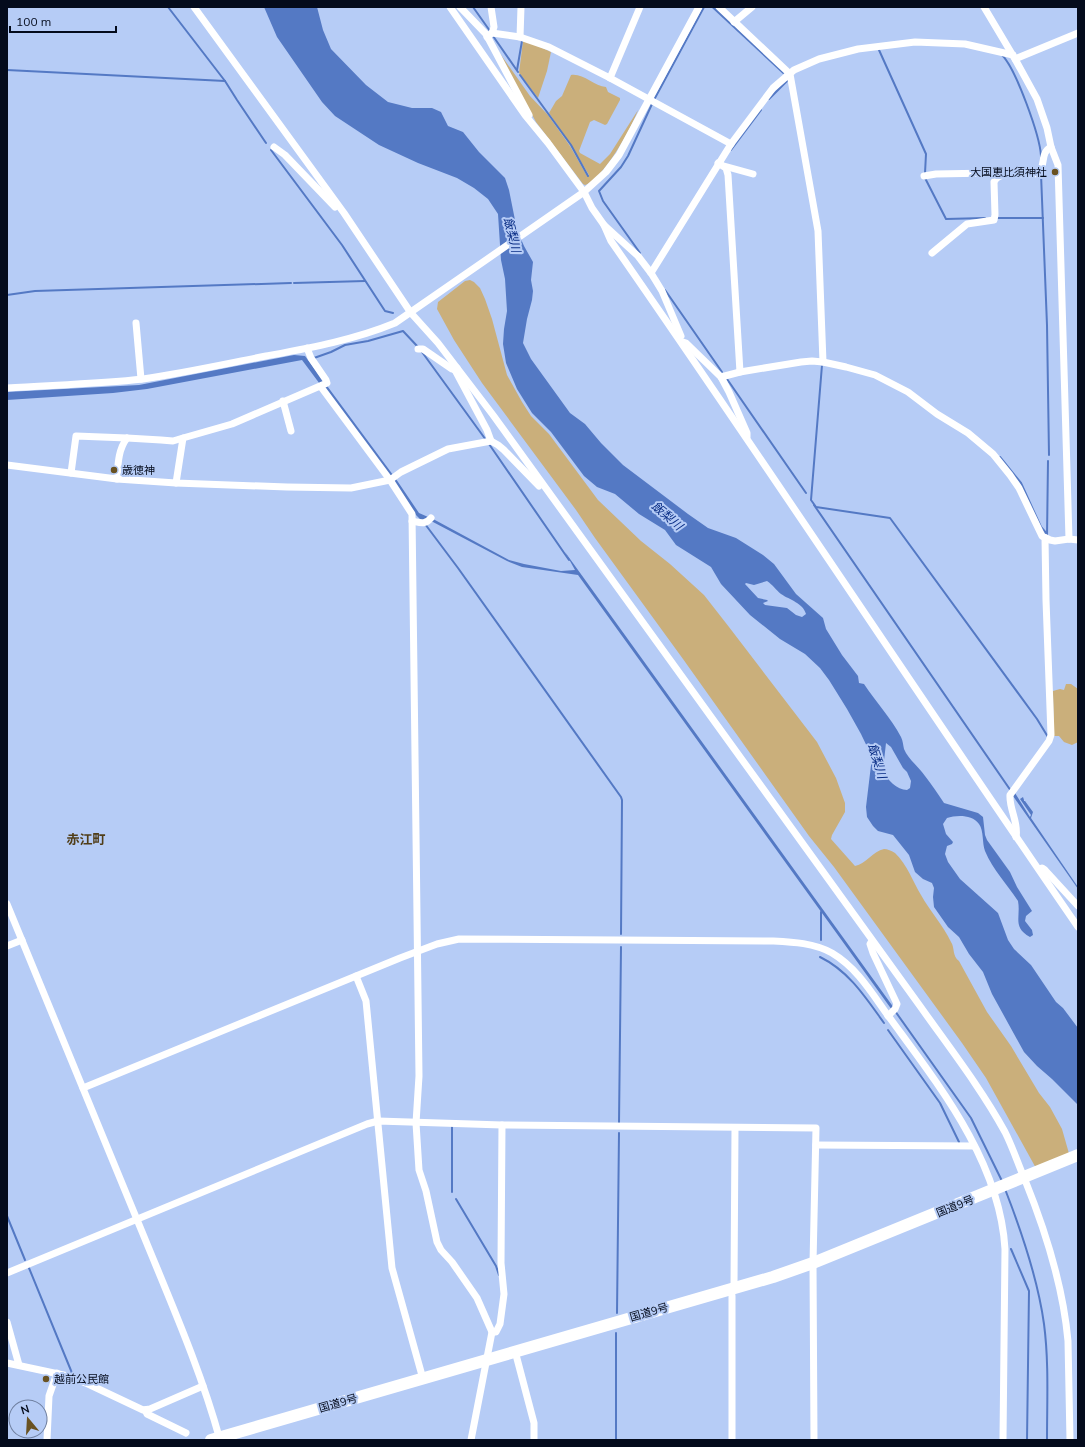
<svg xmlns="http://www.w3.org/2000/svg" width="1085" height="1447" viewBox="0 0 1085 1447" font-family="Mulish,'Noto Sans JP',sans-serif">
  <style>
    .green { fill: #caaf7b }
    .water { fill: #5479c4; fill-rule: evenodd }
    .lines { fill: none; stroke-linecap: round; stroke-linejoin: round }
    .stream { stroke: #5479c4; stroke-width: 2 }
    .minor { stroke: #fff; stroke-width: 7 }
    .trunk { stroke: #fff; stroke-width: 12 }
    .poi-dot { fill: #695222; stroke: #b6ccf6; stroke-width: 1.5 }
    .labels { text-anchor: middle; stroke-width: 4; stroke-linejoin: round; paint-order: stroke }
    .poi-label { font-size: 11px; fill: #040b1c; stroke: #b6ccf6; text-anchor: start }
    .street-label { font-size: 11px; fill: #040b1c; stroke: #b6ccf6 }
    .water-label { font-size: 12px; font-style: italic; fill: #092d85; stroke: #b6ccf6 }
    .quarter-label { font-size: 13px; font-weight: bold; fill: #503d17; stroke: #b6ccf6 }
  </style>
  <rect width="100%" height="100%" fill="#b6ccf6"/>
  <g class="green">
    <path d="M 525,40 L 551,52 L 547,71 L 538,98 L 519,73 L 523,41 Z"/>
    <path d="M 494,45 L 530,96 L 548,115 L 570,146 L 587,176 L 589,175 L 571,145 L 549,113 L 556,101 L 562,96 L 571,75 C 583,73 594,86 606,87 L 608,92 L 620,98 L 620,100 L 607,124 L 605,125 L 594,120 L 590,122 L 579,151 L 580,153 L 600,164 L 610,154 L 638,110 C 632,127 603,180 585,185 L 583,184 L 536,122 Z"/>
    <path d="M 470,280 L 474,282 L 480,288 L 485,299 L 492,319 L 507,375 L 522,402 L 531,416 L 549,434 L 598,500 L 641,541 L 670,564 L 704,595 L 729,627 L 817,742 L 836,778 L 845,803 L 845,812 L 832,835 L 831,839 L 855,866 C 866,864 873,851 884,849 C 887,849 892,851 895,853 C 907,864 913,882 921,895 C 930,911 943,925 951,942 C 955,948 952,956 959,961 L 987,1012 L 1011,1046 L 1039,1093 L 1050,1107 L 1062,1129 L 1070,1157 L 1037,1170 L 986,1078 L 962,1043 L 834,867 L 809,836 L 683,659 L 595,538 L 576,510 L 482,383 L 454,340 L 437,309 L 438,302 L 465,281 Z"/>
    <path d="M 1066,684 L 1071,684 L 1078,689 L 1078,742 L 1072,745 L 1064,742 L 1059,736 L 1054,736 L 1053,691 L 1060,689 L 1064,690 Z"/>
  </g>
  <g class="water">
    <path d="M 264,7 L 317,7 L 323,30 L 331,49 L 366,85 L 388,102 L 412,108 L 432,108 L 441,112 L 448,126 L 463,132 L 479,152 L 505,178 L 509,190 L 517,230 L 524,246 L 533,262 L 531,280 L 533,291 L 532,300 L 527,319 L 523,343 L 531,359 L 570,413 L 585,424 L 601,443 L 623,465 L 688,514 L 708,528 L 736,538 L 763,555 L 774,564 L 796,594 L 823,618 L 826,629 L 842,655 L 858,676 L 859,683 L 864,684 C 876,702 891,718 901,737 C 903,741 903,745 904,749 C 908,759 919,767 925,776 C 932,785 938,794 944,803 L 978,813 L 983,817 L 985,835 L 987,840 L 1010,872 L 1017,887 L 1032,911 L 1026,916 L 1025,921 L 1032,930 L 1033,935 L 1030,937 C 1012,927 1021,917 1018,901 C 1007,884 993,870 985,851 C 982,843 984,831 979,824 C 972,814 956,815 947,818 L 943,824 L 946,834 L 953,842 L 952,844 L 947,846 L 945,854 L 948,862 L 960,879 L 998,913 L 1008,940 L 1014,949 L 1031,965 L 1056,1002 L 1063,1008 L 1078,1028 L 1078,1105 L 1052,1079 L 1037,1066 L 1024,1052 L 992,994 L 983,972 L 969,954 L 959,937 L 948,927 L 934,907 L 933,897 L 934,888 L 932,883 L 923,879 L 915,872 L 909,855 L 893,835 L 878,831 L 873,826 L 867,817 L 866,807 L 872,757 L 861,734 L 847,709 L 829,680 L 820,668 L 805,654 L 780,639 L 750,615 L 721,584 L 711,567 L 676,545 L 665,530 L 639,514 L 615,494 L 597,487 L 584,476 L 551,432 L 532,413 L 517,389 L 506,363 L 503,344 L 504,329 L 507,311 L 505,279 L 501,260 L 498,214 L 488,199 L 474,188 L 457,178 L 418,163 L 379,145 L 335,116 L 322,102 L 277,37 ZM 767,581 C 773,585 776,590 781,594 C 790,600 803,603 806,614 L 802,617 L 796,615 L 787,608 L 765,605 L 763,603 L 768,601 L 767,600 L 758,598 L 745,584 L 746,583 L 754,585 ZM 886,743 L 891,747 L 903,768 L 907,772 L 911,781 L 910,788 L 907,790 C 897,790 887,780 883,770 Z"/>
    <path d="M 711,7 L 715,7 L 785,73 L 783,74 Z"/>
    <path d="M 294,355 L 305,356 L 396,479 L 419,513 L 435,520 L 509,560 L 524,564 L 561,571 L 575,570 L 565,552 L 894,1008 L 892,1010 L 578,575 L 522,567 L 507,561 L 433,522 L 428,520 L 423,522 L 416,515 L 398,489 L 302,360 L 147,389 L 113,393 L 7,400 L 7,392 L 139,385 Z"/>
    <path d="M 1015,793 L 1030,817 L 1031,815 L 1020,799 L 1023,797 L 1024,800 L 1024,801 L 1025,801 L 1033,812 L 1031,818 L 1078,887 L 1078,889 L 1013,796 Z"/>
  </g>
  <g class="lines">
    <g class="stream">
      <path d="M 168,7 L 225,81 L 237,100 L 266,143"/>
      <path d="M 473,7 L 490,31"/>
      <path d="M 493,36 L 518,72"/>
      <path d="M 879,50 L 926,154 L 925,173"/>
      <path d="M 1002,55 C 1016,69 1040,136 1041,156"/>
      <path d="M 7,70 L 225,81"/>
      <path d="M 517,70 L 522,41"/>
      <path d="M 520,75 L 571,145 L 588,176"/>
      <path d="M 655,98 L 704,7"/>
      <path d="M 769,99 L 788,80"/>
      <path d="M 271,150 L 342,245 L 385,311 L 393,313"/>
      <path d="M 731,150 L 761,110"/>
      <path d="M 1041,174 L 1047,325 L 1049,455"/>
      <path d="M 925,178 L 946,219 L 985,218"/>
      <path d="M 997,218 L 1043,218"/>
      <path d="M 640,253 L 603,201 L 599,191 L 621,167 L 628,156 L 652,104"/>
      <path d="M 294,283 L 365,281"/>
      <path d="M 665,290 L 722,372"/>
      <path d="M 7,295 L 35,291 L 291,283"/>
      <path d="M 422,352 L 486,440"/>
      <path d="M 314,358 L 331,352 L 345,345 L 368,341 L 403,331 L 418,347"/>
      <path d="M 822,365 L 811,500 L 816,507 L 890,518 L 1037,719 L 1048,737"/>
      <path d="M 727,379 L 806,493"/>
      <path d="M 489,444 L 569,560"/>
      <path d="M 1000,457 L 1021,483 L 1041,527 L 1047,534"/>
      <path d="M 814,505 L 1011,791"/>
      <path d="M 425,524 L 458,568 L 621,797 L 622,800 L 621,934"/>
      <path d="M 1047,537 L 1048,461"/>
      <path d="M 821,940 L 821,912"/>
      <path d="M 820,957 C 849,971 866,998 884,1023"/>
      <path d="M 895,1011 L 971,1118 L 1002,1181"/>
      <path d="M 888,1030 L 940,1103 L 959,1142"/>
      <path d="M 619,1123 L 621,947"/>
      <path d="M 452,1127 L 452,1192"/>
      <path d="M 1005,1189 C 1021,1230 1038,1280 1044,1324 C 1049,1362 1047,1401 1047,1440"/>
      <path d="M 456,1199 L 496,1266 L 499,1275"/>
      <path d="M 7,1216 L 25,1260"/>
      <path d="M 1011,1249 L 1029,1291 L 1027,1440"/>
      <path d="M 29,1268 L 72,1373"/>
      <path d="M 617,1313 L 619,1133"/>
      <path d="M 616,1440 L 616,1333"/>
    </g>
    <g class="minor">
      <path d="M 194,7 L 344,213 L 411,313 L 438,343 L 493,415 L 920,1006 C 949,1047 981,1088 1005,1132 C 1013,1148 1018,1164 1025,1180 C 1046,1232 1063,1285 1068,1341 L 1070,1440"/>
      <path d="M 450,7 L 525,115 L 548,143 L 584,192 L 592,208 L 604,225 L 611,241 C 769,468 921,699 1078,927"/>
      <path d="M 460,7 L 486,34 L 529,115"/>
      <path d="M 491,7 L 494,27 L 492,33"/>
      <path d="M 719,7 L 790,74 L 818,231 L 823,362"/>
      <path d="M 984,7 L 1015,59 L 1037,99 L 1047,128 L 1051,147 L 1058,165 L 1069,539"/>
      <path d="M 734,22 L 752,7"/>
      <path d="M 487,37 L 492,33 L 520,37 L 549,47 L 610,78 L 731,144"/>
      <path d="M 520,37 L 521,7"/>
      <path d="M 1015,59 L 1078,33"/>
      <path d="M 610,78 L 640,7"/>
      <path d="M 274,147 L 285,155 L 335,207"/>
      <path d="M 718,163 L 726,168 L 728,175 L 740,372"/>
      <path d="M 724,166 L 753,174"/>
      <path d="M 924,176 L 936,174 L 991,173 L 998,176"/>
      <path d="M 604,225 L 638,256 L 651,273 L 662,291 L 681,336"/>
      <path d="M 932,253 L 967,224 L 994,220 L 995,215 L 994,182 C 1000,168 1026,178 1039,173 C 1046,163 1040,153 1051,147"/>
      <path d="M 651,273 L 731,144 L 773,88 L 794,70 L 819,59 L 858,49 L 915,42 L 965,44 L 1013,55"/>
      <path d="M 136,323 L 141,379"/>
      <path d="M 683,342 L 686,343 L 721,377 L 729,392 L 747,433 L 747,437"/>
      <path d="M 418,349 L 423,349 L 452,369 L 455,370 L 457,368"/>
      <path d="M 455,370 L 487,430 L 491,441"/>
      <path d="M 721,377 L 740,372 L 801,362 L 812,361 L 823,362 L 846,367 L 875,375 L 908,392 L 937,414 L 968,433 L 993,454 L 1010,475 L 1019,488 L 1042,536 L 1050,540 L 1055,541 L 1069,539 L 1078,540"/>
      <path d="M 321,387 L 390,480 L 412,514 L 419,1076 L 416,1123 L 419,1170 L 426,1191 L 437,1242 L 441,1250 L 452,1262 L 477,1298 L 492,1332 L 471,1440"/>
      <path d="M 7,388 C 52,385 98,384 143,379 C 184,373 225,364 266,356 C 309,348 354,340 395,323 L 584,192 L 606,172 L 619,155 L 699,7"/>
      <path d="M 283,401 L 291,431"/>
      <path d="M 7,465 L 117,479 L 176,483 L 287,487 L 351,488 L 390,480 L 401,472 L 448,449 L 491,441 L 498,445 L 504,450 L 539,486"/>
      <path d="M 71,473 L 76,436 L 127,438 L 161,440 L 173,441 L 183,438"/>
      <path d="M 117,479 C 118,464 118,450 127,438"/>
      <path d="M 176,483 L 183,438 L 232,424 L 327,383 L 326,380 L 311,358 L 307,348"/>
      <path d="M 412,521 C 421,523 425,525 431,518"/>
      <path d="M 1016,837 C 1019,823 1009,809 1010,795 L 1049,741 L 1051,735 L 1046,600 L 1045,538"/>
      <path d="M 1039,869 L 1042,868 L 1045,870 L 1078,906"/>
      <path d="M 7,904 C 52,1016 100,1127 145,1239 C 172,1305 201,1371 220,1440"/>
      <path d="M 872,941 L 870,944 L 873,953 L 897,1004 L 895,1009 L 888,1016"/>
      <path d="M 7,946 L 22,940"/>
      <path d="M 356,976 L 366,1001 L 392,1268 L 423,1379"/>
      <path d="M 83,1088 L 400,958 L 437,944 L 459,939 L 773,941 C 793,942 814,943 832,953 C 859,969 874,997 892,1021 C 941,1088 1000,1163 1005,1249 L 1003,1440"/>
      <path d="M 816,1145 L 974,1146"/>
      <path d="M 7,1273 L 367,1124 L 378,1121 L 502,1125 L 816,1128 L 813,1263 L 814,1440"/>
      <path d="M 734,1288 L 735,1128"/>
      <path d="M 731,1289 L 732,1296 L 732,1440"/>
      <path d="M 7,1322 L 19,1365"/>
      <path d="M 492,1332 L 496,1332 L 500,1324 L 504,1294 L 501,1263 L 502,1125"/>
      <path d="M 515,1351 L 534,1423 L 534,1440"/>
      <path d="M 7,1363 L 68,1376 L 88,1384 L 143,1410 L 150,1409 L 203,1386"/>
      <path d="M 145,1410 L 147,1414 L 186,1433"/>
      <path d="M 47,1440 L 49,1396 L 57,1373"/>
    </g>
    <path class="trunk" d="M 211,1440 L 773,1277 L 813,1263 L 1078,1155"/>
  </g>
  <g class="poi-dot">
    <circle cx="1055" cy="172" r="4"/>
    <circle cx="114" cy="470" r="4"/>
    <circle cx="46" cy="1379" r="4"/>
  </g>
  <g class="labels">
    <g class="poi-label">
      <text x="1047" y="176" text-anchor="end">大国恵比須神社</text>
      <text x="122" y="474">歳徳神</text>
      <text x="54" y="1383">越前公民館</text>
    </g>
    <g class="street-label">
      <text transform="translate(955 1206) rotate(-22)" y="4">国道9号</text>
      <text transform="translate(649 1312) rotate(-16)" y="4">国道9号</text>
      <text transform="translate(338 1403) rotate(-16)" y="4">国道9号</text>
    </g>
    <g class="water-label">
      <text transform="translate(512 235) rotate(76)" y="4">飯梨川</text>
      <text transform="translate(667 516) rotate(41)" y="4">飯梨川</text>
      <text transform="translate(877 761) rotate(73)" y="4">飯梨川</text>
    </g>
    <g class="quarter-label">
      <text x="86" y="844">赤江町</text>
    </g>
  </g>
  <rect width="1085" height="1447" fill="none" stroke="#040b1c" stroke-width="16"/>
  <g transform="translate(28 1419) rotate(342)"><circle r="19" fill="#b6ccf6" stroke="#6f7f9f"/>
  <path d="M0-3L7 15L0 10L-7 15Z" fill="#695222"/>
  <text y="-6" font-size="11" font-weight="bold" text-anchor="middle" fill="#040b1c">N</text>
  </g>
  <path d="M10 26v6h106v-6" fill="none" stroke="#040b1c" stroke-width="2"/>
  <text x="16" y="26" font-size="12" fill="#040b1c" stroke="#b6ccf6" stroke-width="3" paint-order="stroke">100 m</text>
</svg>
